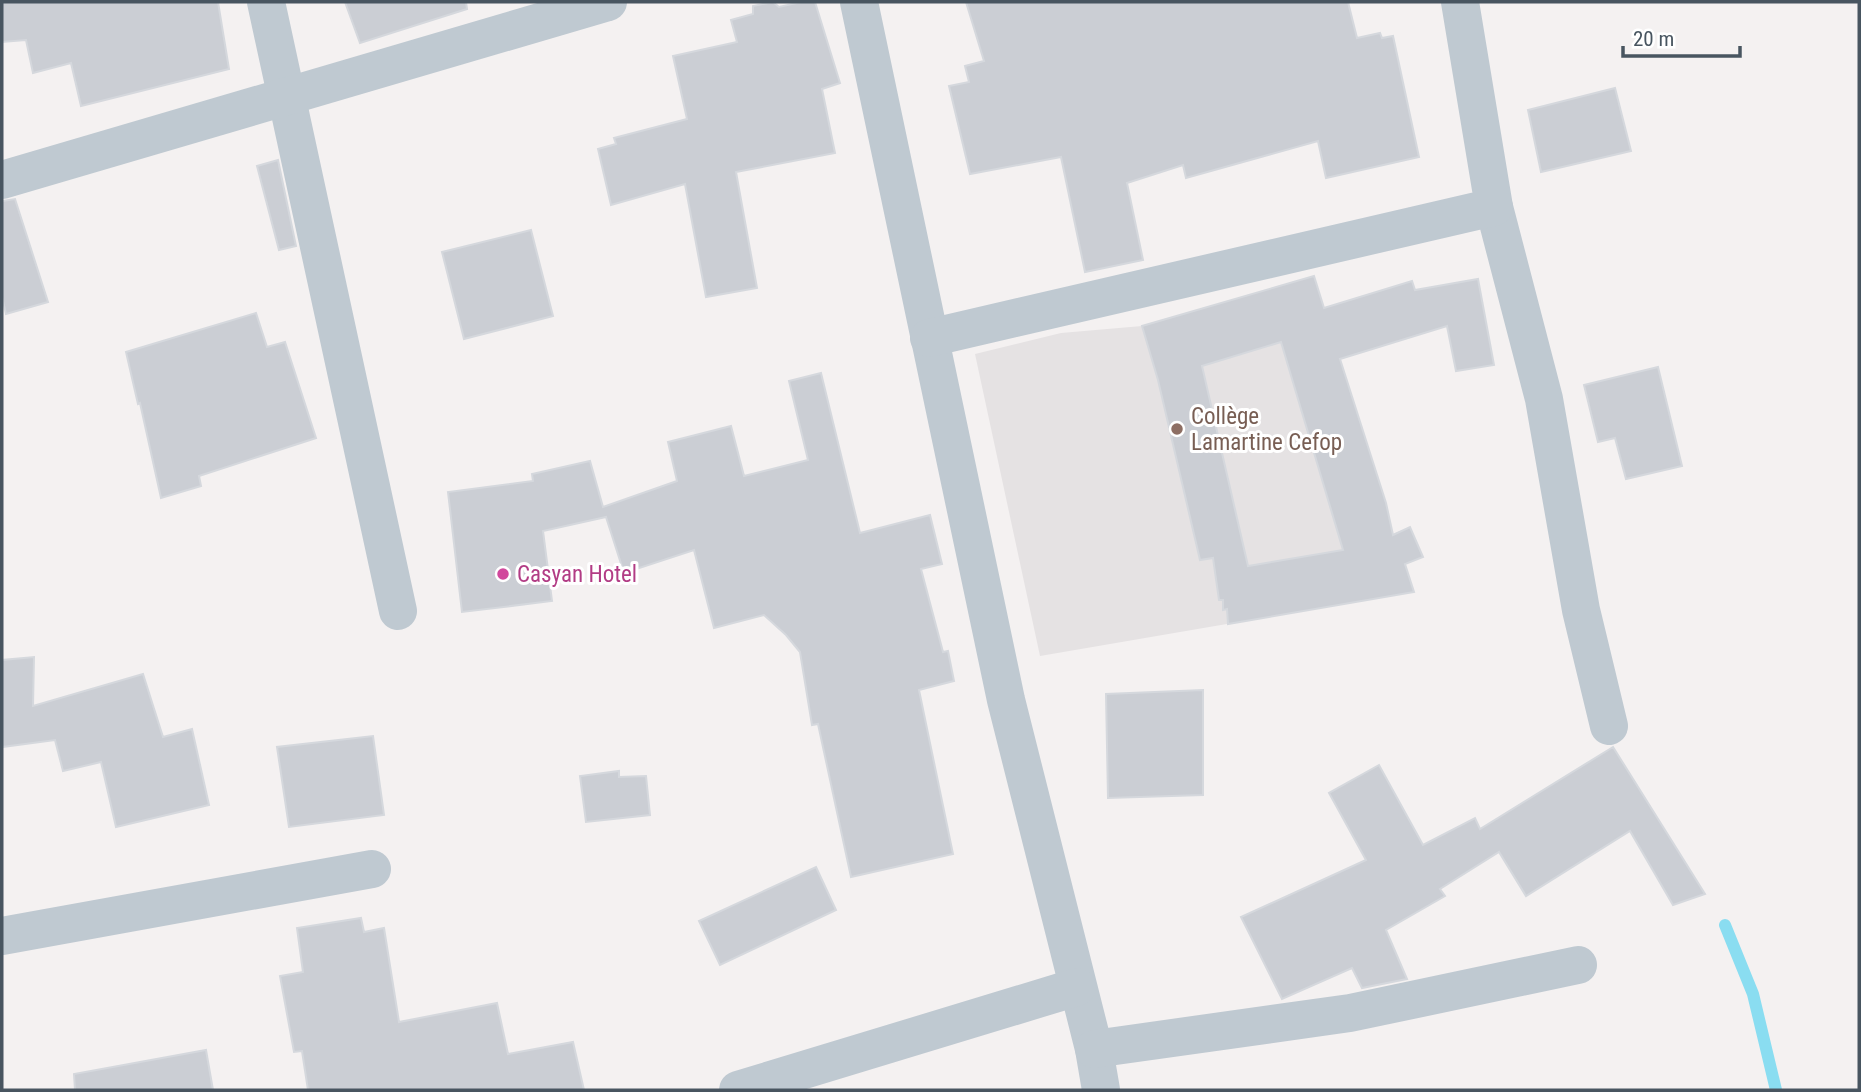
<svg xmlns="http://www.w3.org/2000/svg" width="1861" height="1092" viewBox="0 0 1861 1092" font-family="'Roboto Condensed',sans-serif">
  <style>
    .education { fill: #e5e2e3 }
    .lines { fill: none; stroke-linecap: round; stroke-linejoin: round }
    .stream { stroke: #8addf1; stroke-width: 12 }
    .building { fill: #cbced4; stroke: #d5d8dd; stroke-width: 2; fill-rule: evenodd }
    .minor { stroke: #bfc9d1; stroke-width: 38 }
    .education-dot { fill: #8d6e63; stroke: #fff; stroke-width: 2.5 }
    .hotel-dot { fill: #d1479c; stroke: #fff; stroke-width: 2.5 }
    .labels { text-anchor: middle; stroke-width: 6; stroke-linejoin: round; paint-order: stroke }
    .education-label { font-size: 23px; fill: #785e54; stroke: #fff; text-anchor: start }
    .hotel-label { font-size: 23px; fill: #b23c85; stroke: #fff; text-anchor: start }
  </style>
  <rect width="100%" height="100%" fill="#f4f1f1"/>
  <path class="education" d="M 1314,276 L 1386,503 L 1393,534 L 1410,527 L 1423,557 L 1405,564 L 1414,592 L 1040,656 L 975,354 L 1061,333 L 1142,326 Z"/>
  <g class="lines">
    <path class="stream" d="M 1725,925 L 1753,994 L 1776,1090"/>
  </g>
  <g class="building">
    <path d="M 2,2 L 218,2 L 229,69 L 81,106 L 71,63 L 33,73 L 26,40 L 2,42 Z"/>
    <path d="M 345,2 L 466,2 L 467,9 L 360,43 Z"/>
    <path d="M 773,2 L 779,7 L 801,2 L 815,2 L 840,83 L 822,89 L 835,153 L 736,172 L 757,288 L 706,297 L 685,184 L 611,205 L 598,149 L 616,144 L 614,138 L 687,119 L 673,56 L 737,42 L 731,20 L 753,14 L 753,6 Z"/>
    <path d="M 966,2 L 1348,2 L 1357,38 L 1380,33 L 1382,38 L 1393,36 L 1419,157 L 1326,178 L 1318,141 L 1186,178 L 1183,165 L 1127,183 L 1143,260 L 1085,272 L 1061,157 L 970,174 L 949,86 L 969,82 L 965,66 L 984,61 Z"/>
    <path d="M 1615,88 L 1631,151 L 1541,172 L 1528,110 Z"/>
    <path d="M 278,160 L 296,246 L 279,250 L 257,166 Z"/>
    <path d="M 15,199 L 48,302 L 6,314 L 2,297 L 2,201 Z"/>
    <path d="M 531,230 L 553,316 L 464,339 L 442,252 Z"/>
    <path d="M 1314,276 L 1324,308 L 1412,281 L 1415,290 L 1478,279 L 1494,365 L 1456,371 L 1447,326 L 1340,359 L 1386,503 L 1393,535 L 1410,527 L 1423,557 L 1405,564 L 1414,592 L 1228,624 L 1227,609 L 1223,610 L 1223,600 L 1219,600 L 1213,558 L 1200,560 L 1158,380 L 1142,326 ZM 1281,342 L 1343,550 L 1248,566 L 1202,366 Z"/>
    <path d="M 256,313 L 267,347 L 285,342 L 316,438 L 199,476 L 201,486 L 161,498 L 140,403 L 138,404 L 126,352 Z"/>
    <path d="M 1658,367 L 1682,466 L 1626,479 L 1615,438 L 1598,442 L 1584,385 Z"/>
    <path d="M 821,373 L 860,533 L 930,515 L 942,564 L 921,569 L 943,652 L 948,651 L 954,681 L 919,690 L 953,854 L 851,877 L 818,724 L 812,725 L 800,652 L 786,635 L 764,615 L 714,628 L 694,550 L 624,573 L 606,517 L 543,531 L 552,601 L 462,612 L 448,492 L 533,481 L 532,474 L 590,461 L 603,507 L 677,481 L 668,442 L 731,426 L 744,476 L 808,460 L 789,381 Z"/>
    <path d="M 34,657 L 33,706 L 143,674 L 163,737 L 192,729 L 209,805 L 116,827 L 101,762 L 63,771 L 55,740 L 2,747 L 2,660 Z"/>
    <path d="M 1203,690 L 1203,795 L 1108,798 L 1106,694 Z"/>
    <path d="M 373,736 L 384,815 L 289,827 L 277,747 Z"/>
    <path d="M 1613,747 L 1705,894 L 1673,905 L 1630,831 L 1526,896 L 1499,852 L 1440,889 L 1445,896 L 1386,930 L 1407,979 L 1362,988 L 1352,968 L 1282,999 L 1241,917 L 1366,860 L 1329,793 L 1379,765 L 1423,845 L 1475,818 L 1480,829 Z"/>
    <path d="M 619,771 L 619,777 L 646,776 L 650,815 L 586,822 L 580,776 Z"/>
    <path d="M 816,867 L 836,910 L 720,965 L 699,921 Z"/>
    <path d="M 361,918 L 364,932 L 384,928 L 399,1022 L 497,1003 L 508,1054 L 573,1042 L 584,1090 L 308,1090 L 302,1051 L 294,1052 L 280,976 L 303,972 L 297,928 Z"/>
    <path d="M 206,1050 L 213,1090 L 75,1090 L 74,1074 Z"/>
  </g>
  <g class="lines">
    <g class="minor">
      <path d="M 266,2 L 398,611"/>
      <path d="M 859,2 L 1006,700 L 1094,1049 L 1101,1090"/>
      <path d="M 2,180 L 608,2"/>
      <path d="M 1494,207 L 1544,399 L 1581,610 L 1609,726"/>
      <path d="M 929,338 L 1494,207 L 1460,2"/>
      <path d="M 2,936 L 372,869"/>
      <path d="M 1094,1049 L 1350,1013 L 1578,965"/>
      <path d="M 738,1090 L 1077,987"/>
    </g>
  </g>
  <circle class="education-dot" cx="1177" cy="429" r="7"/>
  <circle class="hotel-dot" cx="503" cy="574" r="7"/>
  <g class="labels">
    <g class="education-label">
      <text x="1191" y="424">Collège<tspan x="1191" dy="26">Lamartine Cefop</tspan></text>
    </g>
    <g class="hotel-label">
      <text x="517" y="582">Casyan Hotel</text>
    </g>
  </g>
  <rect width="1861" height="1092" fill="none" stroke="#485560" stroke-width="7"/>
  <path d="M1623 46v10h117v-10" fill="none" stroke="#485560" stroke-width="3.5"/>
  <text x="1633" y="46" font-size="21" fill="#485560" stroke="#ffffff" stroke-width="5" paint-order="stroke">20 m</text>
</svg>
